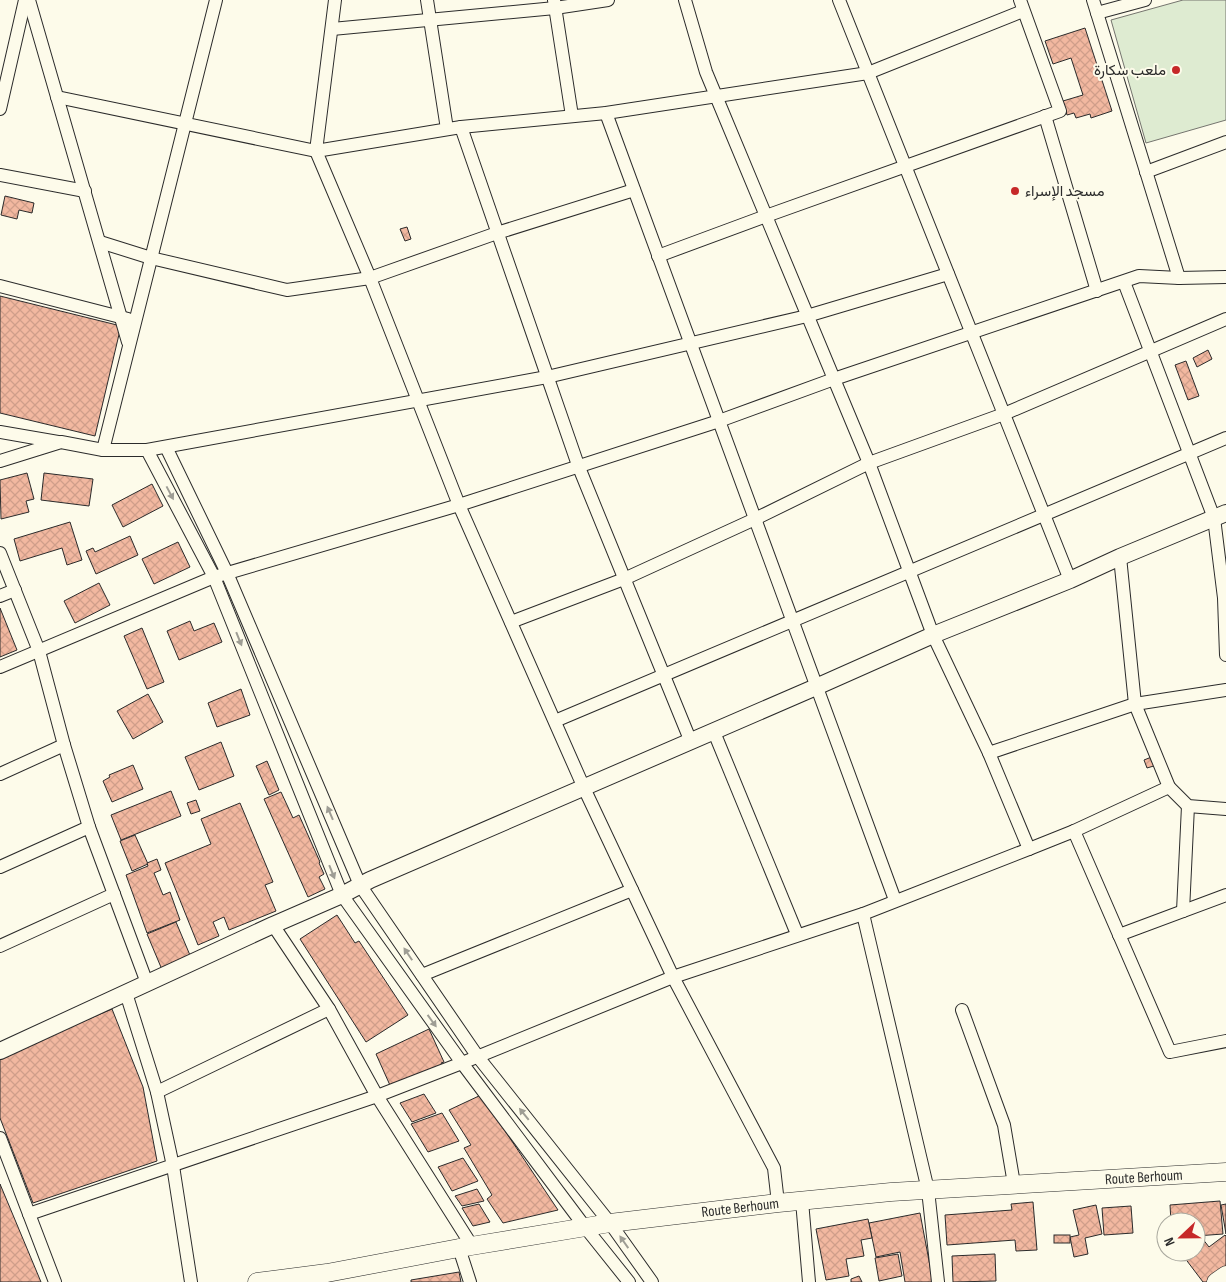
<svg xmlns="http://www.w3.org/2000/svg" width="1226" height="1282" viewBox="0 0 1226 1282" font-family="'Sofia Sans Condensed',Vazirmatn,sans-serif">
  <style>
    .green { fill: #deebd1; stroke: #74746e }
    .building { fill: url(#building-cross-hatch); stroke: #2b2b2b }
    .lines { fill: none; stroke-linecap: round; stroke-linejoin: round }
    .minor-casing { stroke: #2b2b2b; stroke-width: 14 }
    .tertiary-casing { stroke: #2b2b2b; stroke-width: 18 }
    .secondary-casing { stroke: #2b2b2b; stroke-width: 19 }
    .minor { stroke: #fdfbea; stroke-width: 12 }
    .tertiary { stroke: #fdfbea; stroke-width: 16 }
    .secondary { stroke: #fdfbea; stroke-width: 18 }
    .oneway { fill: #9e9d94 }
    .poi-dot { fill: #c62828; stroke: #fdfbea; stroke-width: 2 }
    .labels { text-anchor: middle; stroke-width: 4; stroke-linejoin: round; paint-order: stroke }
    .poi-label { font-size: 15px; fill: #2b2b2b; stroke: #fdfbea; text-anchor: end }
    .street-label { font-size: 15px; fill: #2b2b2b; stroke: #fdfbea }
  </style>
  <defs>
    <pattern id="building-cross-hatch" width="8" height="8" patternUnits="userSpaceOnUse" patternTransform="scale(1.25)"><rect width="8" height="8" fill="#f2b8a0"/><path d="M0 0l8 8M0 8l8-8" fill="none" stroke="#d09e8a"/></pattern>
  </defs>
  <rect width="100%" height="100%" fill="#fdfbea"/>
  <path class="green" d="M 1183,0 L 1226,0 L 1226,120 L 1146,143 L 1111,20 Z"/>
  <g class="building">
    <path d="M 1085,28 L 1112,111 L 1091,118 L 1090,114 L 1076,118 L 1074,113 L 1067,115 L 1063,101 L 1083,95 L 1071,58 L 1053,64 L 1045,41 Z"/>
    <path d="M 5,196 L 34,203 L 32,213 L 19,210 L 17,219 L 1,215 Z"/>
    <path d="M 407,227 L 411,239 L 405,241 L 400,229 Z"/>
    <path d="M 0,296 L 121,326 L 95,436 L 0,413 Z"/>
    <path d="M 1208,350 L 1212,359 L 1197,367 L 1193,358 Z"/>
    <path d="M 1186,361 L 1199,396 L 1188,400 L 1175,365 Z"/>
    <path d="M 27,473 L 34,499 L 26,501 L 29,512 L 1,519 L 0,480 Z"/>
    <path d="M 44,473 L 93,479 L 89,506 L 41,500 Z"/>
    <path d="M 152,484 L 163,506 L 123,527 L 112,505 Z"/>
    <path d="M 70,522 L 82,560 L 67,565 L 62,548 L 20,561 L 14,539 Z"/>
    <path d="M 130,536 L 138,555 L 96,574 L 86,551 L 93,548 L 95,552 Z"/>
    <path d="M 178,542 L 190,567 L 154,584 L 142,559 Z"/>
    <path d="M 99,583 L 110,605 L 75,623 L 64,601 Z"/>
    <path d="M 0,608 L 17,650 L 0,657 Z"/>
    <path d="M 190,621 L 194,631 L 214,623 L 222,642 L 179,660 L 167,631 Z"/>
    <path d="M 142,628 L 164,682 L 147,689 L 124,636 Z"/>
    <path d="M 241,689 L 250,715 L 217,727 L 208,703 Z"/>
    <path d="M 148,694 L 163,722 L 133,739 L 117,711 Z"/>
    <path d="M 221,742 L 234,776 L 199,790 L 185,757 Z"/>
    <path d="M 1154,756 L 1157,765 L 1147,768 L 1144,760 Z"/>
    <path d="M 267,761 L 279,790 L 269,795 L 256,766 Z"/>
    <path d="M 133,765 L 143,789 L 112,802 L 103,781 L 110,777 L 109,775 Z"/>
    <path d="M 171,791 L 181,816 L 121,840 L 111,815 Z"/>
    <path d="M 281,792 L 293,818 L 299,815 L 320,862 L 319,863 L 324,874 L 319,877 L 325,889 L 308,897 L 264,799 Z"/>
    <path d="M 196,800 L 200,811 L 191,814 L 187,803 Z"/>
    <path d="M 240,803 L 273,882 L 265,885 L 276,911 L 229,930 L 224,917 L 213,922 L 219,936 L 198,945 L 165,863 L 211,844 L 201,819 Z"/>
    <path d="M 135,835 L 148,864 L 132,871 L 120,841 Z"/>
    <path d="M 157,859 L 161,870 L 154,873 L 163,895 L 170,892 L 180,920 L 147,933 L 126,875 L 148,866 L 147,863 Z"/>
    <path d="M 337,915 L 355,943 L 359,941 L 408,1015 L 366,1042 L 300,939 Z"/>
    <path d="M 176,922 L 192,960 L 163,972 L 147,934 Z"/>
    <path d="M 112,1009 L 143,1087 L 157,1161 L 33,1203 L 0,1118 L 0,1057 Z"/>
    <path d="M 429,1029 L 444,1062 L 441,1063 L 444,1068 L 393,1092 L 376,1054 Z"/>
    <path d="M 424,1094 L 436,1113 L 412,1122 L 400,1103 Z"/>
    <path d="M 481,1095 L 558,1210 L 503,1223 L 487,1199 L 492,1195 L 464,1148 L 471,1145 L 449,1110 Z"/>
    <path d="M 442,1113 L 459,1141 L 428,1152 L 411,1124 Z"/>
    <path d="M 463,1158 L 478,1181 L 452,1191 L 438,1167 Z"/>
    <path d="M 0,1184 L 41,1282 L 0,1282 Z"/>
    <path d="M 477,1189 L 484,1201 L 462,1206 L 455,1196 Z"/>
    <path d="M 1220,1201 L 1223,1234 L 1196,1236 L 1196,1222 L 1171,1222 L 1170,1205 Z"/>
    <path d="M 1033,1202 L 1037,1250 L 1016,1251 L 1015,1240 L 947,1245 L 945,1215 L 1012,1210 L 1011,1204 Z"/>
    <path d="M 479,1204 L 490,1222 L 473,1226 L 462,1208 Z"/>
    <path d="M 1226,1204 L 1226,1234 L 1221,1205 Z"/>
    <path d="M 1096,1205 L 1102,1234 L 1085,1238 L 1088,1254 L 1074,1257 L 1070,1237 L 1079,1235 L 1073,1210 Z"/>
    <path d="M 1131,1206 L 1133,1233 L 1104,1235 L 1102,1208 Z"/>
    <path d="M 920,1213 L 933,1282 L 905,1282 L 900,1252 L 876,1257 L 869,1223 Z"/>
    <path d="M 868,1219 L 872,1238 L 861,1240 L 864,1256 L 846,1259 L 849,1276 L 826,1280 L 816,1229 Z"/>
    <rect x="1054" y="1235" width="16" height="8"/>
    <path d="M 1225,1235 L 1226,1236 L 1226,1271 L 1212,1282 L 1203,1282 L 1181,1253 L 1196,1252 L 1196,1242 L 1202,1238 L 1209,1247 Z"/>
    <path d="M 898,1254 L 902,1276 L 879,1281 L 875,1258 Z"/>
    <path d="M 995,1254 L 996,1281 L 953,1282 L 952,1256 Z"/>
    <path d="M 459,1272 L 461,1282 L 411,1282 L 411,1280 Z"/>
    <path d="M 859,1276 L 862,1282 L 851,1282 L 851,1279 Z"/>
  </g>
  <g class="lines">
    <g class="minor-casing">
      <g id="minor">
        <path d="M 29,0 L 128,342"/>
        <path d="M 335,0 L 316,151 L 370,278 L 459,505 L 584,788 L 673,977 L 774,1168 L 778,1203"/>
        <path d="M 427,0 L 447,129"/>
        <path d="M 554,0 L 572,116"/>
        <path d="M 685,0 L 706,72 L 869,463 L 933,635 L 989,753 L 1135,704 L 1226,690"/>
        <path d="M 839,0 L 1070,580"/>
        <path d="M 1093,0 L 1179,278"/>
        <path d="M 1097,13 L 1145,0"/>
        <path d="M 332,29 L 555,8 L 608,0"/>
        <path d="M 57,97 L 316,151 L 461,127 L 606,113 L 868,73 L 1023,11"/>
        <path d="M 0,109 L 25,0"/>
        <path d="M 606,113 L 895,900"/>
        <path d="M 1045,116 L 1097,291"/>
        <path d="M 461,127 L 578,465 L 691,742"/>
        <path d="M 1146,172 L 1226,142"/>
        <path d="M 0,175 L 85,191"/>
        <path d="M 100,242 L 151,258 L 287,290 L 370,278 L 497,233 L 634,190"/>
        <path d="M 658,256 L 766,216 L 1060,111 L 1020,0"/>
        <path d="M 1124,282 L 1214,518 L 1224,598 L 1226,655"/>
        <path d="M 0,286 L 128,319"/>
        <path d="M 0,432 L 58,442"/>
        <path d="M 166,447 L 227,573 L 360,885 L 478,1057 L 610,1223 L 652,1282"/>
        <path d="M 103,450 L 216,0"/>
        <path d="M 147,450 L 214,577 L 342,895 L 462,1063 L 585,1227 L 629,1282"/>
        <path d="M 0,461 L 61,442 L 103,450 L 147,450 L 547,377 L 807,316 L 948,274"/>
        <path d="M 0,553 L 39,651 L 64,745 L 89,827 L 147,983"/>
        <path d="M 0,596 L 15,590"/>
        <path d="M 511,622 L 624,579 L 755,519 L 869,463 L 1004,414 L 1226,319"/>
        <path d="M 0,667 L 214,577 L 459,505 L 719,421 L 834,379 L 1139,276 L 1179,278 L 1226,277"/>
        <path d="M 555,721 L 1226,438"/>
        <path d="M 714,732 L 797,934"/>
        <path d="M 989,753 L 1029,849"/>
        <path d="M 0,774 L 64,745"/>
        <path d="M 1169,787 L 1188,806 L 1226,809"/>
        <path d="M 1074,831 L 1170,1052 L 1226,1041"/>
        <path d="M 0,867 L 89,827"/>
        <path d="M 1183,911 L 1188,806"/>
        <path d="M 863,914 L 928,1190 L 938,1282"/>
        <path d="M 273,925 L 329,1009 L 377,1096 L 472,1246"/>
        <path d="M 1119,935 L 1226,895"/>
        <path d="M 0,946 L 114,894"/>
        <path d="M 422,975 L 632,890"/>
        <path d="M 126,993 L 157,1092 L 173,1166 L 191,1282"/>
        <path d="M 962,1010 L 1004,1125 L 1014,1184"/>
        <path d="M 157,1092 L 329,1009"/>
        <path d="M 0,1138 L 55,1282"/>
        <path d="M 802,1201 L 809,1282"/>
        <path d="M 29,1214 L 377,1096 L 462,1063 L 673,977 L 863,914 L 1029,849 L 1074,831 L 1169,787 L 1135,704 L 1120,557"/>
        <path d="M 459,1248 L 470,1282"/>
      </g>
    </g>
    <g class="tertiary-casing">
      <path id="tertiary" d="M 0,1051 L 273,925 L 342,895 L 370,880 L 816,687 L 933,635 L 1070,580 L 1120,557 L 1226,513"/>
    </g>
    <g class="secondary-casing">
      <g id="secondary">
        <path id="s1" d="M 257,1282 L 327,1273 L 459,1248 L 610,1223 L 778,1203 L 891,1192 L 1226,1172"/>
        <path d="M 1216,1282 L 1226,1275"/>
      </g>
    </g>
    <use href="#minor" class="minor"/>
    <use href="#tertiary" class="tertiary"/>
    <use href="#secondary" class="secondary"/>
  </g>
  <defs><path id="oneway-solid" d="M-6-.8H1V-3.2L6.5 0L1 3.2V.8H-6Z" transform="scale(1.25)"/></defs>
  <g class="oneway">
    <use href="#oneway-solid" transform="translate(170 493) rotate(62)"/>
    <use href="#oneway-solid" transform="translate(239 639) rotate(68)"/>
    <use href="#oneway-solid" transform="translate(330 813) rotate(-113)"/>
    <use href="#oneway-solid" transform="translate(332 872) rotate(68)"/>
    <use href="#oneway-solid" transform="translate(408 954) rotate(-124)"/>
    <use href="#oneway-solid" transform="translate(432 1021) rotate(54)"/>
    <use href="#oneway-solid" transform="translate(524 1114) rotate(-129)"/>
    <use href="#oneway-solid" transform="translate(624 1242) rotate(-125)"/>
  </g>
  <g class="poi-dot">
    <circle cx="1176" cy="70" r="5"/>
    <circle cx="1015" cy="191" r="5"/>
  </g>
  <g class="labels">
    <g class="poi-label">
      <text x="1166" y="75">ملعب سكارة</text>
      <text x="1025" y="196" text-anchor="start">مسجد الإسراء</text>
    </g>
    <g class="street-label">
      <text dy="5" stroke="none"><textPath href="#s1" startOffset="894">Route Berhoum</textPath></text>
      <text dy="5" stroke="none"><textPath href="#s1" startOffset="489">Route Berhoum</textPath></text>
    </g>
  </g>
  <g transform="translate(1181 1237) rotate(248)"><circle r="24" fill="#fdfbea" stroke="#a9a89e"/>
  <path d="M0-4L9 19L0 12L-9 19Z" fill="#c62828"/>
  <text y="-8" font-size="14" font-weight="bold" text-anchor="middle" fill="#2b2b2b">N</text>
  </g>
</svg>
